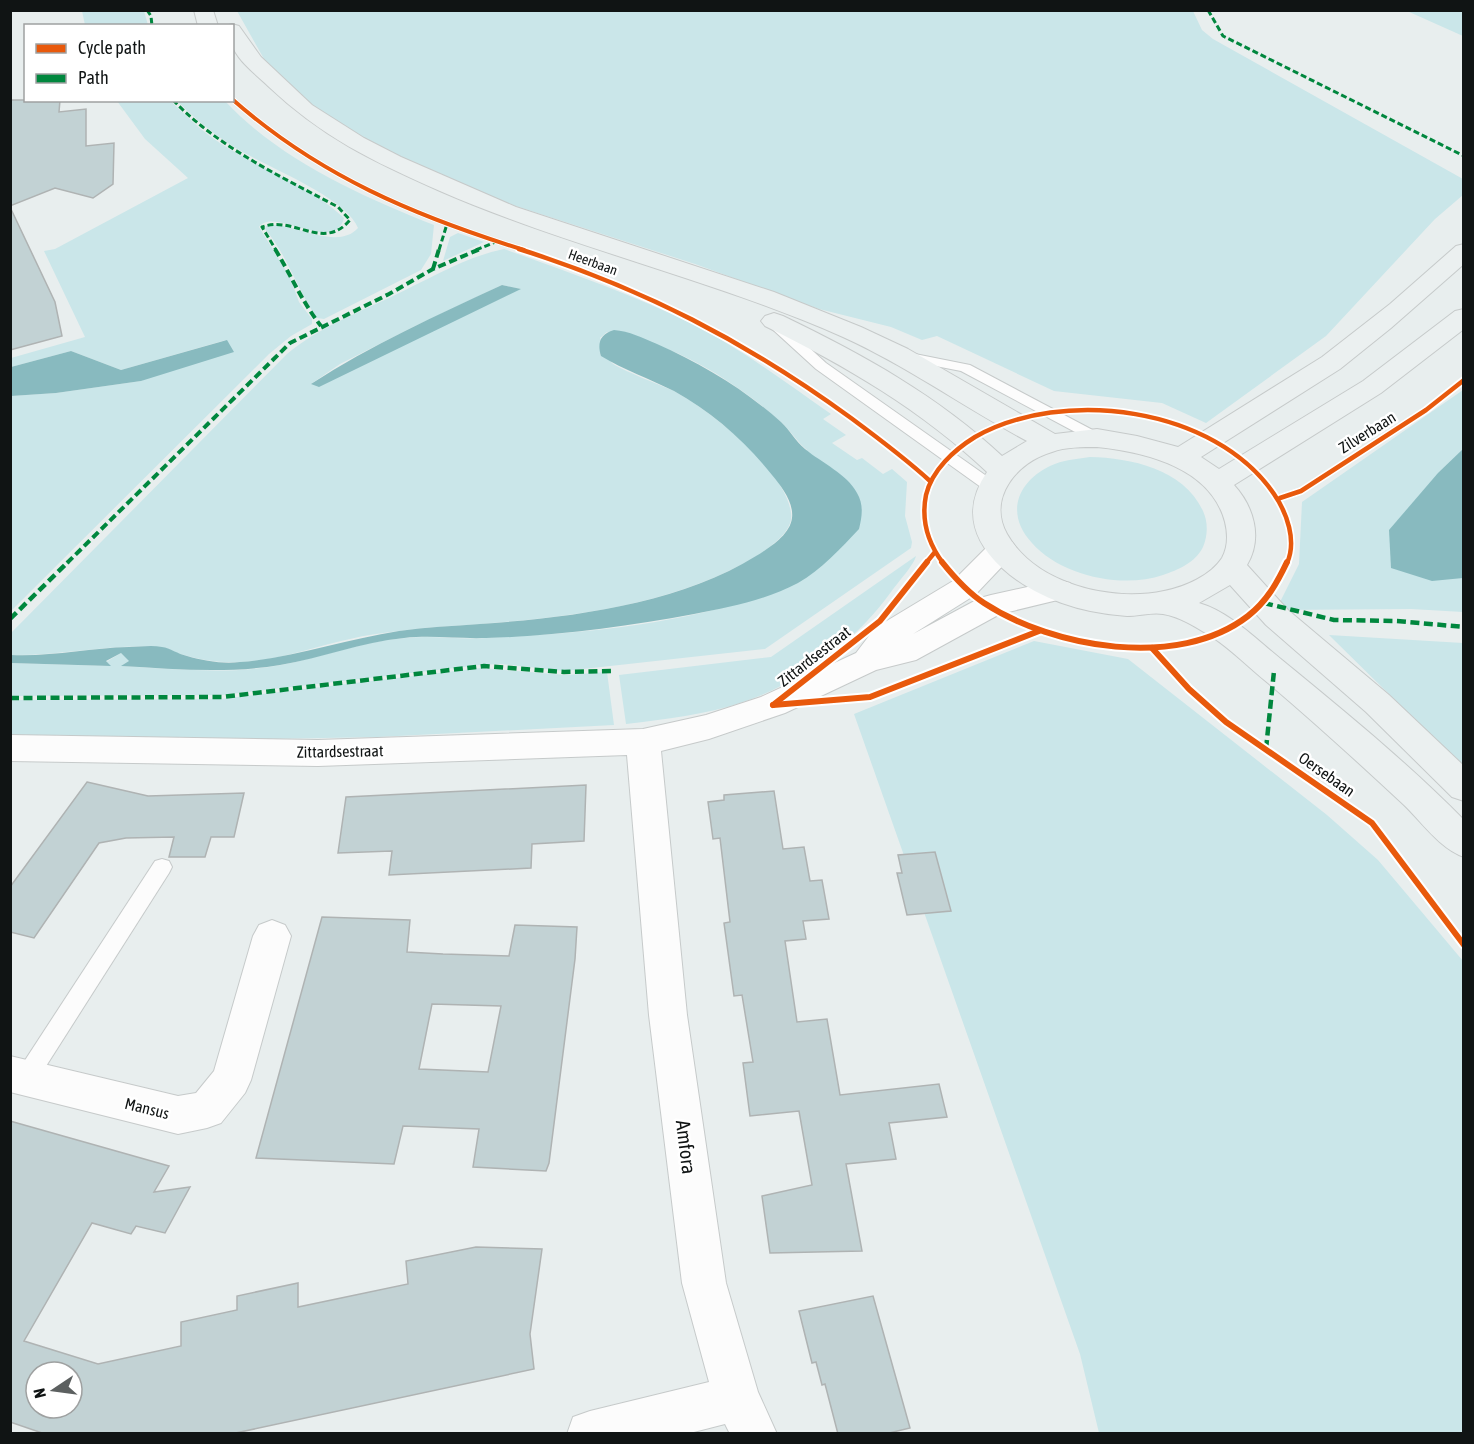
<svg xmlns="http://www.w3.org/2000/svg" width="1474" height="1444" viewBox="0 0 1474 1444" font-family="'Asap Condensed',sans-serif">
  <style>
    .green { fill: #cae6e9; fill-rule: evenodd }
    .water { fill: #88babf }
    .building { fill: #c2d2d4; stroke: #afb3b3; stroke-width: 1.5; fill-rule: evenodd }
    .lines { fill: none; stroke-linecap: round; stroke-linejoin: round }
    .service-casing { stroke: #c6caca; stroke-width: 2 }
    .minor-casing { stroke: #c6caca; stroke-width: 2 }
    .secondary-casing { stroke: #c6caca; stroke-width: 2 }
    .service { fill: #fcfcfc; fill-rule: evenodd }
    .minor { fill: #fcfcfc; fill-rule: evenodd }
    .secondary { fill: #ebf0f0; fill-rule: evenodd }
    .quiet-far2 { stroke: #00873e; stroke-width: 3; stroke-dasharray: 6 3; stroke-linecap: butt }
    .quiet-far1 { stroke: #00873e; stroke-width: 4; stroke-dasharray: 8 4; stroke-linecap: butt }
    .quiet { stroke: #00873e; stroke-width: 4.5; stroke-dasharray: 9 4.5; stroke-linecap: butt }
    .cycleway-far2-casing { stroke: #fff; stroke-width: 6 }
    .cycleway-far1-casing { stroke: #fff; stroke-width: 8 }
    .cycleway-casing { stroke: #fff; stroke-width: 10 }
    .cycleway-far2 { stroke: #e8590c; stroke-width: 4 }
    .cycleway-far1 { stroke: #e8590c; stroke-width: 4.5 }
    .cycleway { stroke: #e8590c; stroke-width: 6 }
    .labels { text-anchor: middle; stroke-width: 5; stroke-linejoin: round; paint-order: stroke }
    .far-street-label { font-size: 14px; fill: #101414; stroke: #fff }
    .street-label { font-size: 16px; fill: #101414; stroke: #fff }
    .near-street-label { font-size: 20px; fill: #101414; stroke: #fff }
  </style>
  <rect width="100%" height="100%" fill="#e8eeee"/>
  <g class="green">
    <path d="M 82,11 L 144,11 L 148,25 L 85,25 Z"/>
    <path d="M 237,11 L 1193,11 L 1202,30 L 1213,39 L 1463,179 L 1463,195 L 1435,219 L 1326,336 L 1206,423 L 1162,403 L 1054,391 L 937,336 L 922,340 L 891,327 L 819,309 L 695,264 L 482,195 L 420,170 L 331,119 L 306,100 L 268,66 Z"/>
    <path d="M 1407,11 L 1463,11 L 1463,36 Z"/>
    <path d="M 117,101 L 171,101 C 189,119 206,135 228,148 C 266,171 312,187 344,218 C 335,255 274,206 259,227 L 290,277 L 299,302 L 312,319 L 312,324 L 291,336 L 269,354 L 11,611 L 11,396 L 56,393 L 141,381 L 226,340 L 121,370 L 71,351 L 11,367 L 11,358 L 85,337 L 44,251 L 55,249 L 188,178 L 145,139 Z"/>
    <path d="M 177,101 L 225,101 C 280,160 361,196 434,225 L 431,254 L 421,270 L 324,319 L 317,318 C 297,290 288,256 265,229 L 266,226 C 285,218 336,253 358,228 C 346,196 261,165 231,145 C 211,132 193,117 177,101 Z"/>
    <path d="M 458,233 L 484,242 L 443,261 L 450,237 Z"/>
    <path d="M 504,249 C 568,272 632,294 692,324 C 742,349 786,383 831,414 L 823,419 L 846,435 L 832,443 L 857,460 L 862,458 L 883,474 L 892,469 L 907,482 L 905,516 L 912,542 L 911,548 L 765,649 L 565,671 L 501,664 L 480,665 L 222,695 L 11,696 L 11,663 L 109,666 L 106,662 L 121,653 L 130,661 L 122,666 C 176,669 229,675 281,665 C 323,657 363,641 405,638 C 433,635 460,640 487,638 C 592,633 702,623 799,582 L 807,450 C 797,442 791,431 782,423 C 748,392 707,365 665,348 C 647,340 626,337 607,332 L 600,338 C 604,345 607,357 612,363 C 619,369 660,385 672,390 C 709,409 786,470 791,513 C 794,530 773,545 760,554 C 679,604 574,617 481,624 C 454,626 426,627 399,631 C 383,633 366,635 350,639 C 313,647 277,661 238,662 C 220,663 201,660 184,655 C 175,653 167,647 158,647 C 109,644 60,656 11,655 L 11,633 L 287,354 C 318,328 357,313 393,296 C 429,279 465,257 504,249 ZM 502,285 L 520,289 L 426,334 L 311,384 L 340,364 L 413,327 Z"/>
    <path d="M 1463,390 L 1463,612 L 1411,609 L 1276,610 L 1299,564 L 1302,502 Z"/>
    <path d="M 1090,457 C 1131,458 1184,469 1203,511 C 1208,522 1208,535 1203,547 C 1196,562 1178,570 1163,575 C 1122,589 1061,576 1032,543 C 1005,514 1017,482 1050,466 C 1063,460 1076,459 1090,457 Z"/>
    <path d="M 916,556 C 914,565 898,582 891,592 C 856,641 800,683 743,702 C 705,715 666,719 626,724 L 619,675 L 771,657 Z"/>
    <path d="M 1329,635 L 1463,643 L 1463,767 Z"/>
    <path d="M 1034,641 L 1128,659 L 1327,815 L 1378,860 L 1463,961 L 1463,1433 L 1099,1433 L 1080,1354 L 854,714 Z"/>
    <path d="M 481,668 L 566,675 L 607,672 L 614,725 L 378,737 L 11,744 L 10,700 L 221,699 Z"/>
  </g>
  <g class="water">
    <path d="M 502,285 L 521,289 L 319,387 L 311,384 C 371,345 437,315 502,285 Z"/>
    <path d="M 614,330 C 629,331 643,338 657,344 C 702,364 744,389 781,422 C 790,430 795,441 805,449 C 822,463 847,474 857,493 C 864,505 862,516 859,529 C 841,548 821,570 798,583 C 766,600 729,607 694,614 C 625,627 555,636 486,638 C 458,639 432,635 404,638 C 361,642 322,658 280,665 C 227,674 174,669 121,666 L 129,661 L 121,653 L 106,661 L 111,666 L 11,663 L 11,655 C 50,657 89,648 129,647 C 139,647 151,645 162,647 C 170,648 178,654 187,656 C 204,661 223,664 240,662 C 294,658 346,639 399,631 C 426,627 453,626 480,624 C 569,618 679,604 756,556 C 769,548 790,535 792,518 C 794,502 781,486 772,475 C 745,441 712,412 674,391 C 650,379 624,370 601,356 C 597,343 600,334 614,330 Z"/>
    <path d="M 227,340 L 234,352 L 141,381 L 56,393 L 11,396 L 11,367 L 71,351 L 121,370 Z"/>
    <path d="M 1463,449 L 1463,578 L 1432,581 L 1391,568 L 1389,530 L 1438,473 Z"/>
  </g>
  <g class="building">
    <path d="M 10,100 L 60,100 L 59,112 L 86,109 L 86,146 L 114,143 L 113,184 L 93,198 L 55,188 L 10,206 Z"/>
    <path d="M 10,207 L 55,302 L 62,336 L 10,350 Z"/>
    <path d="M 87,782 L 148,796 L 244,793 L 234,837 L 211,837 L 205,857 L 169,857 L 174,837 L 126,838 L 99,843 L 34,938 L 10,932 L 10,887 Z"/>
    <path d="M 586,785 L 584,841 L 532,844 L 531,868 L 389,875 L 392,851 L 338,853 L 346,797 Z"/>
    <path d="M 774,791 L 783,849 L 804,847 L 810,881 L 822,880 L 829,919 L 803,921 L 806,939 L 785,941 L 797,1022 L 827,1019 L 840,1095 L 939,1084 L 947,1117 L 889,1123 L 896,1159 L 846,1164 L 862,1251 L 770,1253 L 762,1196 L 812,1185 L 799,1111 L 750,1116 L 743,1063 L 753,1062 L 742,995 L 734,996 L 724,923 L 730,922 L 720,838 L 713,839 L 708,802 L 724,800 L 724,795 Z"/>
    <path d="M 935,852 L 951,911 L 907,915 L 897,873 L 902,873 L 898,855 Z"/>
    <path d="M 322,917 L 410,920 L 407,952 L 443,954 L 509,956 L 515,925 L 577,927 L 575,959 L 549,1163 L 546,1171 L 473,1167 L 479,1129 L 403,1126 L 394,1164 L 256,1158 ZM 432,1004 L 501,1006 L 488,1072 L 419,1069 Z"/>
    <path d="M 10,1121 L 169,1166 L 154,1192 L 190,1187 L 165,1233 L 136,1226 L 131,1234 L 92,1223 L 24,1341 L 98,1364 L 181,1346 L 181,1322 L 237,1310 L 237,1296 L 298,1283 L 298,1307 L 408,1284 L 406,1261 L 476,1247 L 542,1249 L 530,1334 L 534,1369 L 231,1434 L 45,1434 L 10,1422 ZM 36,1372 L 72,1372 L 72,1408 L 36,1408 Z"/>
    <path d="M 873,1296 L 910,1428 L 885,1434 L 838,1434 L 825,1384 L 822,1385 L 816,1362 L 812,1363 L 799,1311 Z"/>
  </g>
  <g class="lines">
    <g class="service-casing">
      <g id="service">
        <path d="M 775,320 L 780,321 L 826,363 L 995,482 L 998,486 L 995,490 L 985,490 L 816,369 L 770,327 L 768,324 L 770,321 Z"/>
        <path d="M 905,352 L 970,365 L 1102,435 L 1105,438 L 1097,443 L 1092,441 L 961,371 L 900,359 L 898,356 Z"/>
        <path d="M 162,859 L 169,861 L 172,867 L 169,873 L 34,1085 L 26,1088 L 18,1085 L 15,1078 L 18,1071 L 155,861 Z"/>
      </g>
    </g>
    <g class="minor-casing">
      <g id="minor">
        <path d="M 1002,539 L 1012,542 L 1017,549 L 1012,556 L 975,595 L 913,634 L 980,598 L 991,595 L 1059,580 L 1070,583 L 1074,590 L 1070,597 L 1000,614 L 916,660 L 876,670 L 785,713 L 709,739 L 661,751 L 687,1015 L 726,1283 L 758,1392 L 777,1434 L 730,1434 L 725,1424 L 686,1434 L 567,1434 L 573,1417 L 590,1411 L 709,1382 L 682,1283 L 649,1015 L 627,755 L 318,766 L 10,761 L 10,735 L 318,740 L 643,729 L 706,715 L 761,697 L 856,653 L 875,628 L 953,581 L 992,542 Z"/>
        <path d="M 272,920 L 285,925 L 291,936 L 251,1080 L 245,1093 L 221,1123 L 207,1128 L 178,1134 L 10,1092 L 10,1056 L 178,1096 L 196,1093 L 214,1071 L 253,936 L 259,925 Z"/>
      </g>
    </g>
    <g class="secondary-casing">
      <g id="secondary">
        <path d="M 194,10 L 213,10 L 218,26 L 198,26 Z"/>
        <path d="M 232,24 L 239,26 L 261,57 L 312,105 L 364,138 L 401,157 L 516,207 L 774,292 L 861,327 L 908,349 L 1055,434 L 1097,429 L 1137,436 L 1178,447 L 1322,357 L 1390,304 L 1456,246 L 1464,244 L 1464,264 L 1391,328 L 1340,369 L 1201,457 L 1219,469 L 1363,381 L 1455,311 L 1464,309 L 1464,329 L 1381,393 L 1234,485 C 1254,507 1263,538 1247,565 L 1288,610 L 1389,695 L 1464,766 L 1464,801 L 1452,797 L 1366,712 L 1266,625 L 1230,585 L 1199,603 C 1230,612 1257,640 1282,660 C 1344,711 1407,762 1464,820 L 1464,857 C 1440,849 1421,821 1403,804 C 1359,763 1314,722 1268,683 C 1249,668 1232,650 1212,637 C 1197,628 1181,617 1163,614 C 1152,612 1139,616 1127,616 C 1082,613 1036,599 1002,568 C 971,539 963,508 987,472 C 921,410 846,366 765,326 L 761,321 L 765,316 L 774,313 L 783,316 C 862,354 938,396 1002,456 L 1027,441 C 965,408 907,366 843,337 C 712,279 571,248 440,191 C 372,161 322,137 268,86 C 257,75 236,60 232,44 C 231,39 232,31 232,26 L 226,26 ZM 1097,447 C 1146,452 1211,468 1225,522 C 1228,534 1228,547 1222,558 C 1210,576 1185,587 1164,591 C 1112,602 1036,585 1007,534 C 987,498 1017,462 1052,452 C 1066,447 1082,447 1097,447 Z"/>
      </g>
    </g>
    <use href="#service" class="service"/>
    <use href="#minor" class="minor"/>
    <use href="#secondary" class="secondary"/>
    <g class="quiet-far2">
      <path d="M 147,10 L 151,16 L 152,26"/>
      <path d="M 1208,10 L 1223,36 L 1464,156"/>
      <path d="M 173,100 C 219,148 280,176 338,207 L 350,220 C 323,252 294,215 262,227 L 276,250"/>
      <path d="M 439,250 L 447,224"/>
      <path d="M 476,250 L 498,241"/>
    </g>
    <g class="quiet-far1">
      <path d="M 275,249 C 291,275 302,302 321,326"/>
      <path d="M 433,269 L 439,249"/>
      <path d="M 67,563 L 290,343 L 389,294 L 433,269 L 480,249"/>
    </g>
    <g class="quiet">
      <path d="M 1264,603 L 1334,620 L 1397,621 L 1464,627"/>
      <path d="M 10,619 L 68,562"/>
      <path d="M 10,698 L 222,697 L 484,666 L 564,672 L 614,671"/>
      <path d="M 1266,749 L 1274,671"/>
    </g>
    <g class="cycleway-far2-casing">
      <path id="cycleway-far2" d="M 232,99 C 319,176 415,216 524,250"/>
    </g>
    <g class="cycleway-far1-casing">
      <g id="cycleway-far1">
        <path d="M 519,249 C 642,288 747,342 851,418 C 878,438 905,458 930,481"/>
        <path d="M 1280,498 L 1301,491 L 1426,410 L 1464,380"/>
        <path d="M 926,563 L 935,552"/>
        <path d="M 943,563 C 928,543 921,520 926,495 C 932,470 954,450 975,437 C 1063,387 1215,407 1274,494 C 1287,513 1297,541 1287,563"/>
      </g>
    </g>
    <g class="cycleway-casing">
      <g id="cycleway">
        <path d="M 942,562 C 954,577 967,592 984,603 C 1053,648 1178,670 1248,616 C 1267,601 1277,583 1287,562"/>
        <path d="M 1152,648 L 1189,689 L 1226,722 L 1372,823 L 1464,945"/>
        <path d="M 773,705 L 870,697 L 1039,631"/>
        <path d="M 773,705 L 880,621 L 927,562"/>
      </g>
    </g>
    <use href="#cycleway-far2" class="cycleway-far2"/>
    <use href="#cycleway-far1" class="cycleway-far1"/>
    <use href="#cycleway" class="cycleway"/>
  </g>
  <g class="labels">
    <g class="far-street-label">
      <text transform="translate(593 262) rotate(20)" y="5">Heerbaan</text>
    </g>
    <g class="street-label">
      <text transform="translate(1367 432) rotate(-32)" y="6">Zilverbaan</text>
      <text transform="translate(814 656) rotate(-38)" y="6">Zittardsestraat</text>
      <text transform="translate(340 751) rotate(-1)" y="6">Zittardsestraat</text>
      <text transform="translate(1327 774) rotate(35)" y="6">Oersebaan</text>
      <text transform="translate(147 1108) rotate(14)" y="6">Mansus</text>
    </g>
    <g class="near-street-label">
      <text transform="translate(686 1147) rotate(83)" y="7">Amfora</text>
    </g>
  </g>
  <rect width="1474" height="1444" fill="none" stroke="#101414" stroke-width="24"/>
  <rect x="24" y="24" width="210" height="78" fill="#ffffff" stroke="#9fa1a1" stroke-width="1.5"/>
  <rect x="36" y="44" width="30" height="9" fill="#e8590c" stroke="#9fa1a1" stroke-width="1.5"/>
  <text x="78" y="54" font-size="18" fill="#101414">Cycle path</text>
  <rect x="36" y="74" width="30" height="9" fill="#00873e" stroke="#9fa1a1" stroke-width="1.5"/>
  <text x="78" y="84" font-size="18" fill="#101414">Path</text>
  <g transform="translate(54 1390) rotate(257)"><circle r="28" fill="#ffffff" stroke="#9fa1a1" stroke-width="1.5"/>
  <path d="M0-4.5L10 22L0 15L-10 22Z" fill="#5c6060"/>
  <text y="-9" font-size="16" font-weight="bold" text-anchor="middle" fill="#101414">N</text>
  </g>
</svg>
